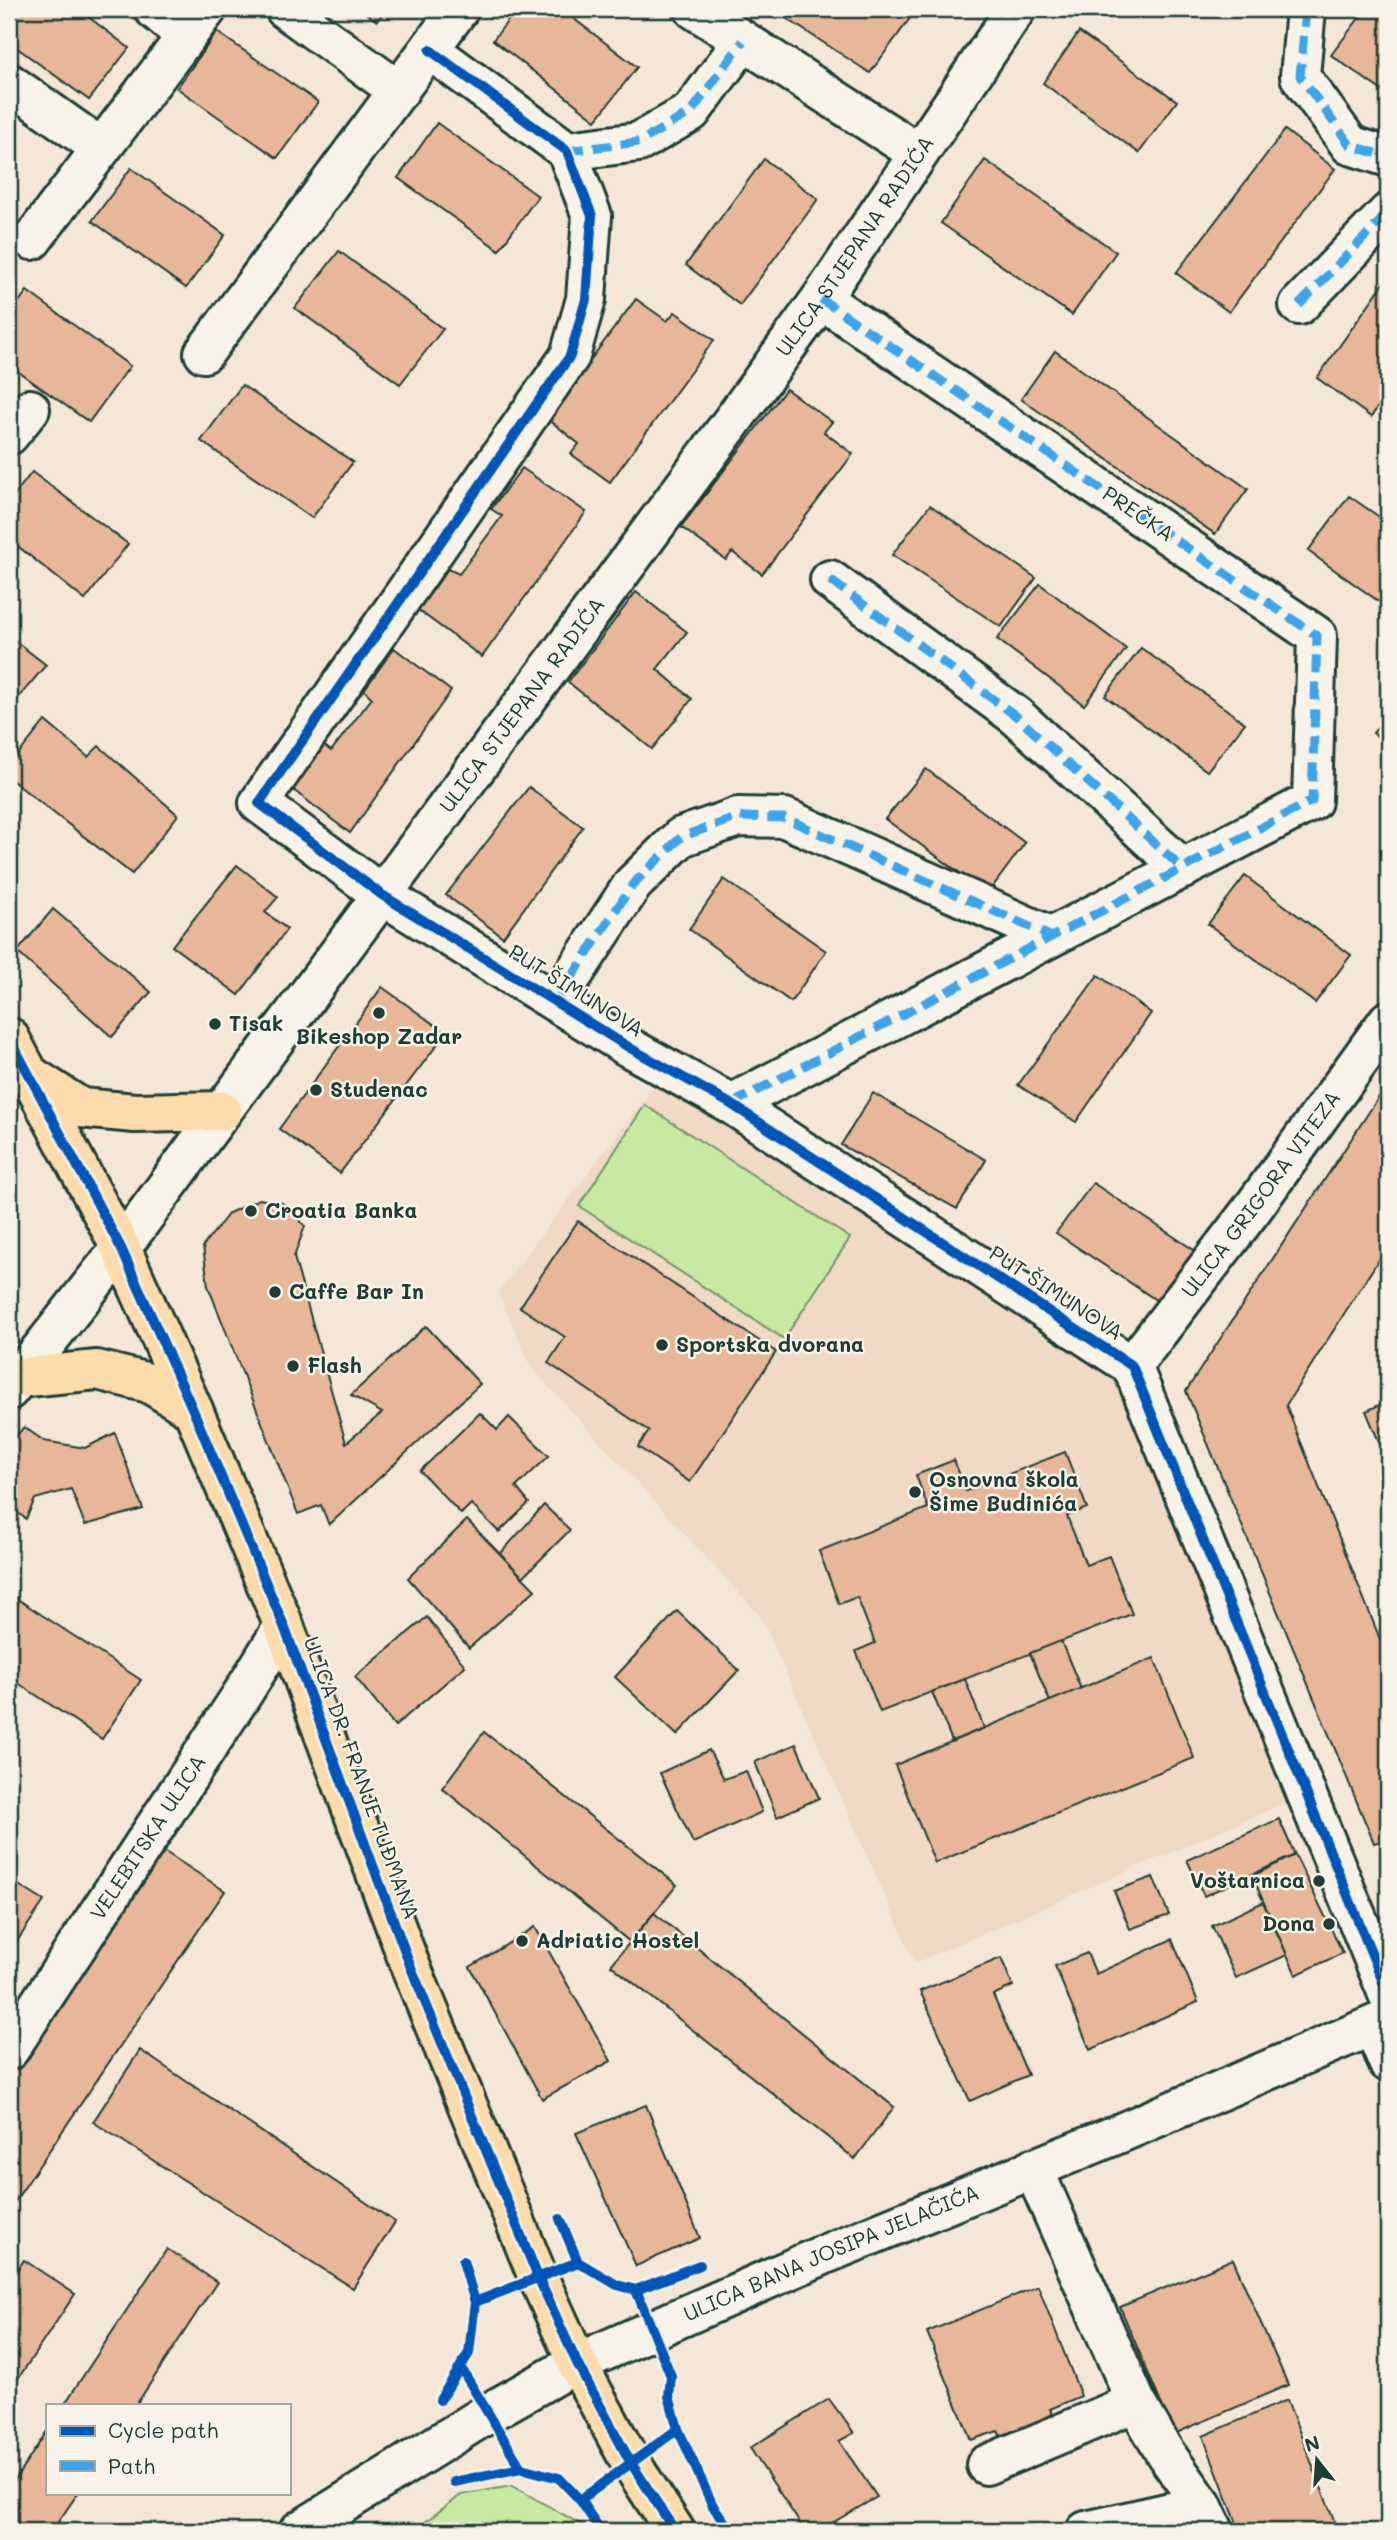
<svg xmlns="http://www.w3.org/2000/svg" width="1397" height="2540" viewBox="0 0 1397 2540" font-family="Mali,sans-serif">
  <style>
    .built { fill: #f0d9c5 }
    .green { fill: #c8e9a2; stroke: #74936b; stroke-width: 2 }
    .building { fill: #e8b799; stroke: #1f3d34; stroke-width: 2 }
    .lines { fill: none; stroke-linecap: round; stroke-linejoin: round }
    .minor-casing { stroke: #1f3d34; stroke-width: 44 }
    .major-casing { stroke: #1f3d34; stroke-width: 44 }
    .minor { stroke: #f7f3e8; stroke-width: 38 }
    .major { stroke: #fcdcac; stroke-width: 38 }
    .quiet { stroke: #3da4eb; stroke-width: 9; stroke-dasharray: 18 9; stroke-linecap: butt }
    .cycleway-casing { stroke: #f7f3e8; stroke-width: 15 }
    .cycleway { stroke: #0057b8; stroke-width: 10 }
    .poi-dot { fill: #1f3d34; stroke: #f7f3e8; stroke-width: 2.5 }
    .labels { text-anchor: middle; stroke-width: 5; stroke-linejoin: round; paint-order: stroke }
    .street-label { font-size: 21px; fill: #1f3d34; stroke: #f7f3e8 }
    .poi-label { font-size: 21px; font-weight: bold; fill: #1f3d34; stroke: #f7f3e8; text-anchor: start }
  </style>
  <rect width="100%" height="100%" fill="#f4e7d8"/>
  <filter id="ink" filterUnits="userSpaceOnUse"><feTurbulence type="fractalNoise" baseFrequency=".0143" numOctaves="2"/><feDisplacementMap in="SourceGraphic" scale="14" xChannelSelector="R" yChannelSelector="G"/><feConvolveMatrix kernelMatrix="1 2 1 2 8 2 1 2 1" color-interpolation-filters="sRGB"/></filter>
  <g filter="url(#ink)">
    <path class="built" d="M 658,1081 L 727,1126 L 1132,1366 L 1306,1794 L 915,1963 L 761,1617 L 531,1367 L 498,1292 Z"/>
    <g class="green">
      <path d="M 645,1105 L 850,1238 L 784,1339 L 579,1206 Z"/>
      <path d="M 512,2486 L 593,2531 L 413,2531 L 461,2495 Z"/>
    </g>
    <g class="building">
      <path d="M 9,9 L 78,9 L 129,48 L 89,100 L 9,42 Z"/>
      <path d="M 360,9 L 386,9 L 377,21 Z"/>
      <path d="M 517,9 L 561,9 L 637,67 L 596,120 L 493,40 Z"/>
      <path d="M 772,9 L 898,9 L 911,17 L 870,73 Z"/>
      <path d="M 1366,9 L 1388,9 L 1388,95 L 1331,55 Z"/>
      <path d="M 217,32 L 318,102 L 277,158 L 177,88 Z"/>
      <path d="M 1079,32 L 1177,101 L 1139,153 L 1043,83 Z"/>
      <path d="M 437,123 L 538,196 L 499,250 L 398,178 Z"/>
      <path d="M 1285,130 L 1335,169 L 1229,312 L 1176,273 Z"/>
      <path d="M 764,159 L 818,199 L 740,305 L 686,265 Z"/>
      <path d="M 985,160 L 1116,252 L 1072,315 L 941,223 Z"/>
      <path d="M 131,168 L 225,235 L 186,288 L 92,221 Z"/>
      <path d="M 339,251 L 443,329 L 400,384 L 295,308 Z"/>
      <path d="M 1388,277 L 1388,392 L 1371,417 L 1317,378 Z"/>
      <path d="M 27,291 L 130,366 L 89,422 L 9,365 L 9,315 Z"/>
      <path d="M 636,299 L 667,321 L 675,312 L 714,340 L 610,482 L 571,454 L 579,444 L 547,418 Z"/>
      <path d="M 1055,351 L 1248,489 L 1215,534 L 1021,399 Z"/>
      <path d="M 242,385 L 353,462 L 312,518 L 201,441 Z"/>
      <path d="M 786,389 L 832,422 L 824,432 L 853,454 L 762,574 L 732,552 L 726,560 L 681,527 Z"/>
      <path d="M 522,468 L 586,512 L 482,657 L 418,610 L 448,569 L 459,574 L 502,516 L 491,509 Z"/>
      <path d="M 32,472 L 128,544 L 85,600 L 9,539 L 9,502 Z"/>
      <path d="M 1349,496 L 1388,523 L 1388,608 L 1308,551 Z"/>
      <path d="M 930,505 L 1036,578 L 1001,627 L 892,555 Z"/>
      <path d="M 1040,584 L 1126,649 L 1084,705 L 997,639 Z"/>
      <path d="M 636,592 L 687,632 L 657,669 L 692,699 L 652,749 L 568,682 Z"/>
      <path d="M 9,636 L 46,665 L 9,709 Z"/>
      <path d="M 394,648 L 451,691 L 350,833 L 288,786 L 321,743 L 331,751 L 372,698 L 364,690 Z"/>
      <path d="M 1141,648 L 1245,723 L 1207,771 L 1105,696 Z"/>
      <path d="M 1388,714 L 1388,744 L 1373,733 Z"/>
      <path d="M 45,721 L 88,757 L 99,746 L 178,815 L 132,874 L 9,778 L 9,766 Z"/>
      <path d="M 926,769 L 1025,843 L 988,893 L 885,819 Z"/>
      <path d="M 529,787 L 583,827 L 503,937 L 446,895 Z"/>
      <path d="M 237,865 L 278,897 L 265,912 L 287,929 L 239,995 L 172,946 Z"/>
      <path d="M 1245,876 L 1351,955 L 1315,1003 L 1208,924 Z"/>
      <path d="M 724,879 L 826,951 L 791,1002 L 689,929 Z"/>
      <path d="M 53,909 L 151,992 L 112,1037 L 17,952 Z"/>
      <path d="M 1098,975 L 1151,1013 L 1076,1122 L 1018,1085 Z"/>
      <path d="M 382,987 L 446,1033 L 340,1173 L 279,1129 Z"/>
      <path d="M 1388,1083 L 1388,1245 L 1286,1405 L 1388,1659 L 1388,1839 L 1374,1843 L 1186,1391 Z"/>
      <path d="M 873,1093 L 986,1160 L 957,1209 L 841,1145 Z"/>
      <path d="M 1093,1183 L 1200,1254 L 1165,1306 L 1056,1233 Z"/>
      <path d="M 259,1199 L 282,1203 L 305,1226 L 294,1257 L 346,1443 L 382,1413 L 351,1395 L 426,1326 L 480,1384 L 329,1525 L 321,1505 L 298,1514 L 208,1286 L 203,1246 L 229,1213 Z"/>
      <path d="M 578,1221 L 776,1352 L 690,1482 L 638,1447 L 649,1431 L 548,1363 L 565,1337 L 520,1307 Z"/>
      <path d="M 1388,1401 L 1388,1463 L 1366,1411 Z"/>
      <path d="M 480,1413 L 497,1430 L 509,1417 L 549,1456 L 516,1487 L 529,1503 L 499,1532 L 471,1504 L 461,1514 L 420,1471 Z"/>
      <path d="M 24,1427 L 44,1441 L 85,1448 L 115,1433 L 143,1509 L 85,1525 L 71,1489 L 35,1499 L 26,1519 L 9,1506 L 9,1444 Z"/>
      <path d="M 1065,1452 L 1087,1508 L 1067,1516 L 1086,1565 L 1109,1556 L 1132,1614 L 880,1712 L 856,1651 L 875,1643 L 857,1597 L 839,1604 L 819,1551 L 928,1508 L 916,1475 L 954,1460 L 966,1491 Z"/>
      <path d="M 544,1505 L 570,1530 L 523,1577 L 500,1554 Z"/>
      <path d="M 467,1520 L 535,1590 L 469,1648 L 408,1578 Z"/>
      <path d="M 16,1598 L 141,1680 L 102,1739 L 9,1677 L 9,1610 Z"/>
      <path d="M 677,1611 L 739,1670 L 677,1735 L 615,1677 Z"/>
      <path d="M 427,1617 L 465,1666 L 395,1726 L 355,1677 Z"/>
      <path d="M 1061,1641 L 1081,1689 L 1050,1702 L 1030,1653 Z"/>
      <path d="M 1154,1658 L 1194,1758 L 935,1863 L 895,1765 Z"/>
      <path d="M 965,1679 L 984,1728 L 952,1741 L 932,1692 Z"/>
      <path d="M 484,1732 L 677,1885 L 630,1942 L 442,1788 Z"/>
      <path d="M 796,1744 L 819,1798 L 777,1817 L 755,1762 Z"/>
      <path d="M 709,1750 L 724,1779 L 746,1771 L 762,1812 L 693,1843 L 660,1773 Z"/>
      <path d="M 1279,1819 L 1295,1855 L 1204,1896 L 1187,1860 Z"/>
      <path d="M 156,1846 L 225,1891 L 9,2210 L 9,2068 Z"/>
      <path d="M 1295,1855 L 1343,1953 L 1296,1975 L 1252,1876 Z"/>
      <path d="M 1153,1877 L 1169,1915 L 1130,1929 L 1114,1891 Z"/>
      <path d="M 9,1879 L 44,1901 L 9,1953 Z"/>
      <path d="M 1263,1902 L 1287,1955 L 1236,1978 L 1212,1926 Z"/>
      <path d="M 654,1913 L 894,2107 L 855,2159 L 611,1965 Z"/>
      <path d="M 535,1927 L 611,2061 L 542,2099 L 470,1967 Z"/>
      <path d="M 1172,1939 L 1198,2002 L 1090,2050 L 1055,1966 L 1087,1953 L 1096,1974 Z"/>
      <path d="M 1001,1958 L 1013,1986 L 993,1995 L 1028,2075 L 970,2101 L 920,1991 Z"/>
      <path d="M 140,2050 L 395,2222 L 353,2288 L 93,2122 Z"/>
      <path d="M 646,2105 L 700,2238 L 636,2266 L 576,2133 Z"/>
      <path d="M 167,2249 L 217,2282 L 136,2405 L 64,2405 Z"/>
      <path d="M 1233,2259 L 1288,2385 L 1174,2434 L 1120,2307 Z"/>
      <path d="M 24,2260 L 75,2294 L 9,2392 L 9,2282 Z"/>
      <path d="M 1038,2286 L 1081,2396 L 1050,2409 L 1055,2419 L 1003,2441 L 998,2431 L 971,2440 L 927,2332 Z"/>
      <path d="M 829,2399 L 854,2433 L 839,2441 L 877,2497 L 818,2531 L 805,2531 L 750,2448 Z"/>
      <path d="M 1287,2400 L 1336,2526 L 1322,2531 L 1240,2531 L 1203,2436 Z"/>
      <path d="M 47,2431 L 47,2493 L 78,2493 L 52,2531 L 9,2531 L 9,2489 Z"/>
    </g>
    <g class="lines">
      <g class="minor-casing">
        <g id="minor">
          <path d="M 154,9 L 186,36"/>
          <path d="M 285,9 L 399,91"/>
          <path d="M 694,9 L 918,153"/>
          <path d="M 1306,9 L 1300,76 L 1350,145 L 1388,157"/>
          <path d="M 430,50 L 567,151 L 592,216 L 586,299 L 570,356 L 259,803 L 382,895 L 630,1048 L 731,1104 L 1132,1366 L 1388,1994"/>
          <path d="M 9,83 L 101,148"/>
          <path d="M 567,151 L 639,142 L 691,112 L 743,41"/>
          <path d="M 32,240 L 207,9"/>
          <path d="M 1299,305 L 1388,213"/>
          <path d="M 204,353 L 459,9"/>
          <path d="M 9,435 L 30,409"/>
          <path d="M 830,580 L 1016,716 L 1183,869"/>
          <path d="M 556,1001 L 633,884 L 681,837 L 738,817 L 785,818 L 1050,936"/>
          <path d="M 731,1104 L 1312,801 L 1317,636 L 821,299"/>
          <path id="s1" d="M 1132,1366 L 1253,1208 L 1388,1021"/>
          <path id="s2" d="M 9,1390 L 121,1248 L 728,427 L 821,299 L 1016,9"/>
          <path d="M 1373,2026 L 1388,2062"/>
          <path id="s3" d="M 9,2050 L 243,1693 L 284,1626"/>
          <path d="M 1033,2168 L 1136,2402 L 1165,2453 L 1202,2505 L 1214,2531"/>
          <path d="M 986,2465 L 1136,2402"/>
          <path id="s4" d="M 299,2531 L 490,2412 L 577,2363 L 823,2255 L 1118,2134 L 1388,2019"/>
          <path d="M 1086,2531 L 1202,2505"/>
        </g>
      </g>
      <g class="major-casing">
        <g id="major">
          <path d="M 9,1037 L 121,1248 L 193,1410 L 284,1626 L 410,1965 L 538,2277 L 577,2363 L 631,2463 L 675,2531"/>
          <path d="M 28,1074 L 81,1108 L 135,1113 L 222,1111"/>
          <path d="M 18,1378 L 97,1370 L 149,1383 L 193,1410"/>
        </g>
      </g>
      <use href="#minor" class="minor"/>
      <use href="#major" class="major"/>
      <g class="quiet">
        <path d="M 1306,9 L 1300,76 L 1350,145 L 1388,157"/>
        <path d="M 567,151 L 639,142 L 691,112 L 743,41"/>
        <path d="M 1299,305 L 1388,213"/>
        <path d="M 830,580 L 1016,716 L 1183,869"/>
        <path d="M 556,1001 L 633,884 L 681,837 L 738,817 L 785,818 L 1050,936"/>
        <path d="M 731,1104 L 1312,801 L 1317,636 L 821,299"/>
      </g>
      <g class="cycleway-casing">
        <g id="cycleway">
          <path d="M 430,50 L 567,151 L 592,216 L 586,299 L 570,356 L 259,803 L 382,895 L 630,1048 L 731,1104 L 1132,1366 L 1388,1994"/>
          <path d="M 9,1037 L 121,1248 L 193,1410 L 284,1626 L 410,1965 L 538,2277 L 577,2363 L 631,2463 L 675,2531"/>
          <path d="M 560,2219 L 578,2262 L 617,2285 L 636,2290 L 700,2265"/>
          <path d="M 636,2290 L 671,2376 L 669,2396 L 678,2429 L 713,2506 L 731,2531"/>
          <path d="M 475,2302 L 578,2262"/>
          <path d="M 461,2368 L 521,2468"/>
          <path d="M 440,2400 L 469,2353 L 475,2302 L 463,2261"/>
          <path d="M 454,2482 L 521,2468 L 559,2478 L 580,2500 L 601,2531"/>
          <path d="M 580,2500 L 678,2429"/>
        </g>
      </g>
      <use href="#cycleway" class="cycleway"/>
    </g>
  </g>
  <g class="poi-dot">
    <circle cx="379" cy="1013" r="7"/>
    <circle cx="215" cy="1024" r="7"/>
    <circle cx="316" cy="1090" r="7"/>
    <circle cx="251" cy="1211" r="7"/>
    <circle cx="275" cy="1292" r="7"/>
    <circle cx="662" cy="1345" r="7"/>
    <circle cx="293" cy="1366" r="7"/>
    <circle cx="915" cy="1492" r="7"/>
    <circle cx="1319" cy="1881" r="7"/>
    <circle cx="1329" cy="1924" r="7"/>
    <circle cx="522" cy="1941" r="7"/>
  </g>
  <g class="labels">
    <g class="street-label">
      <text dy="7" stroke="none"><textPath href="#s2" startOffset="1423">ULICA STJEPANA RADIĆA</textPath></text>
      <text transform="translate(1138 514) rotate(34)" y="7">PREČKA</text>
      <text dy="7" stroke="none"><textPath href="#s2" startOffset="856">ULICA STJEPANA RADIĆA</textPath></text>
      <text transform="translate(576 991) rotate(32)" y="7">PUT ŠIMUNOVA</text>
      <text dy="7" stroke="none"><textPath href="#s1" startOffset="215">ULICA GRIGORA VITEZA</textPath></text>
      <text transform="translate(1056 1293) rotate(33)" y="7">PUT ŠIMUNOVA</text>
      <text transform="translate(361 1778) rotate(70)" y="7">ULICA DR. FRANJE TUĐMANA</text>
      <text dy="7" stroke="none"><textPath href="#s3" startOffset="254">VELEBITSKA ULICA</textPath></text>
      <text dy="7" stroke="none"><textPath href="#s4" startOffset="602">ULICA BANA JOSIPA JELAČIĆA</textPath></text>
    </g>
    <g class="poi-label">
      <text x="229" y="1031">Tisak</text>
      <text x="379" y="1044" text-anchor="middle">Bikeshop Zadar</text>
      <text x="330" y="1097">Studenac</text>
      <text x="265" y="1218">Croatia Banka</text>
      <text x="289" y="1299">Caffe Bar In</text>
      <text x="676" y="1352">Sportska dvorana</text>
      <text x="307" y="1373">Flash</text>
      <text x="929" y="1487">Osnovna škola<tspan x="929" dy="24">Šime Budinića</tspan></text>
      <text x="1305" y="1888" text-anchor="end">Voštarnica</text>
      <text x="1315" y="1931" text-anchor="end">Dona</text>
      <text x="536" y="1948">Adriatic Hostel</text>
    </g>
  </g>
  <rect width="1397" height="2540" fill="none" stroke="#f7f3e8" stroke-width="35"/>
  <rect x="18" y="18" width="1362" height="2505" fill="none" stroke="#1f3d34" stroke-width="2.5" filter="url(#ink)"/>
  <rect x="46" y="2404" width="245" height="91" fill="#f7f3e8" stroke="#a1aaa0" stroke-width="2"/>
  <rect x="60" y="2426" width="35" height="10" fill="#0057b8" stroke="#a1aaa0" stroke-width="2"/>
  <text x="108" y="2438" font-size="21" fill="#1f3d34">Cycle path</text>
  <rect x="60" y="2461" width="35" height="10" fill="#3da4eb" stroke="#a1aaa0" stroke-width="2"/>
  <text x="108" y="2474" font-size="21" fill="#1f3d34">Path</text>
  <g transform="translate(1317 2460) rotate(343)" stroke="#f7f3e8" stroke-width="5" paint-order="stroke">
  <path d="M0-5L12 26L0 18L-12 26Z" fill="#1f3d34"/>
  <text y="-10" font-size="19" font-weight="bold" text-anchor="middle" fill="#1f3d34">N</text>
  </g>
</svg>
